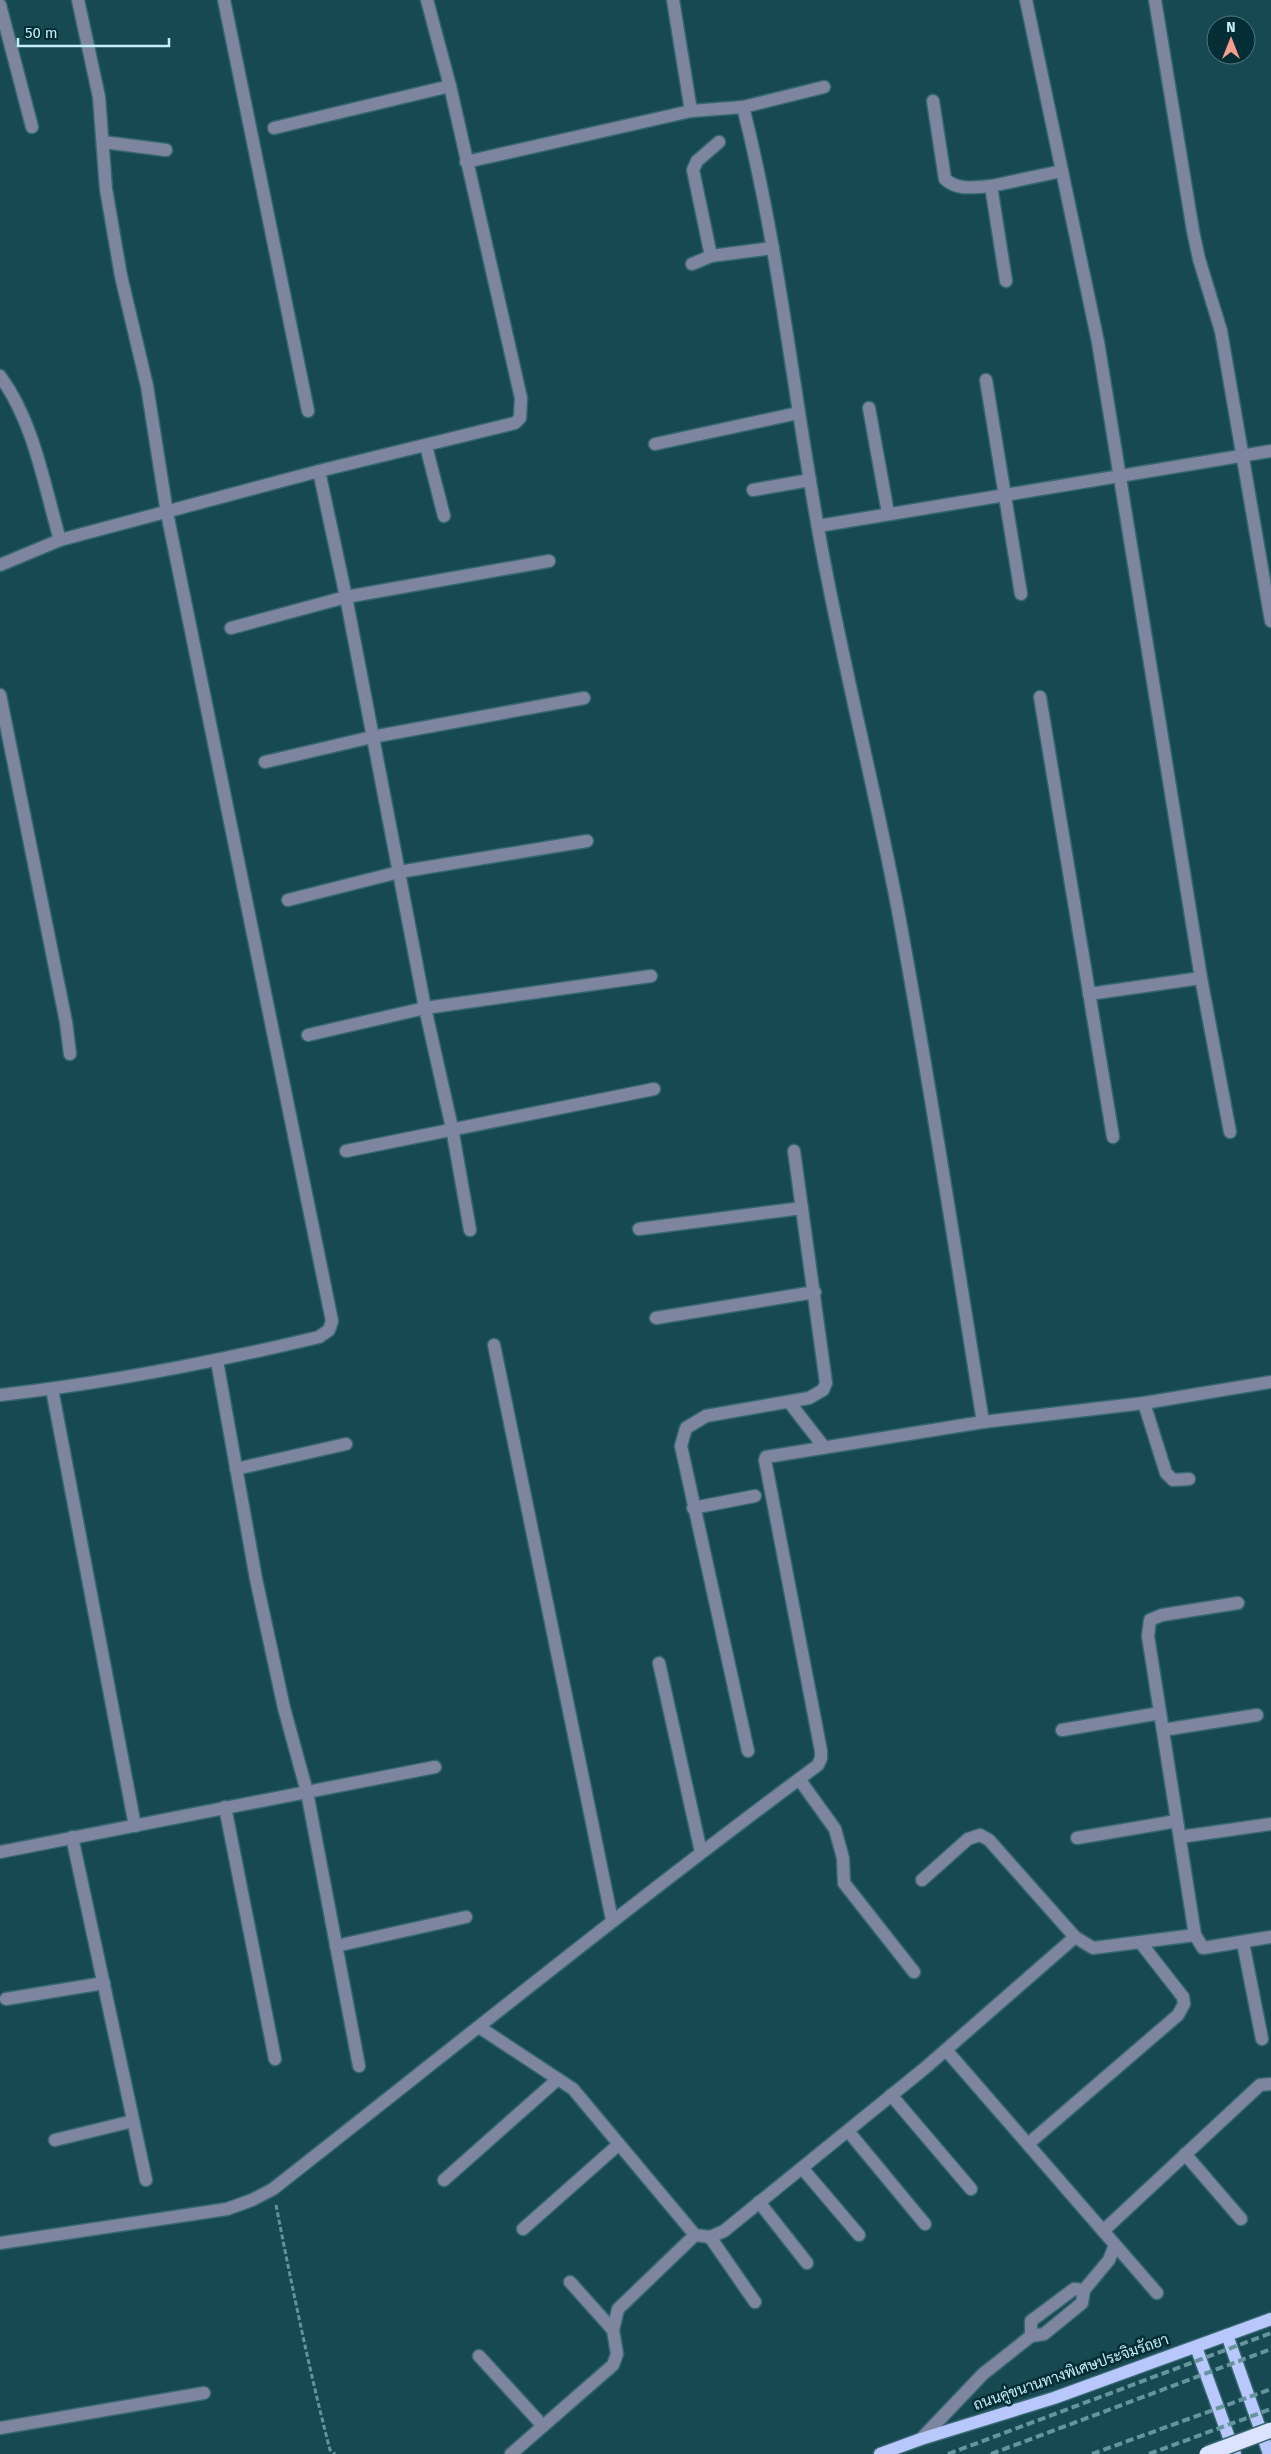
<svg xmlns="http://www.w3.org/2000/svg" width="1271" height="2454" viewBox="0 0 1271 2454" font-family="'Fira Sans',Sarabun,sans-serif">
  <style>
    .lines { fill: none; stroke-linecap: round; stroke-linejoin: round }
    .minor-casing { stroke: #366770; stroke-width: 15 }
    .major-casing { stroke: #366770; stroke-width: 15 }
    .path { stroke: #64929b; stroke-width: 3; stroke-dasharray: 5 2.5; stroke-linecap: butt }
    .minor { stroke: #7d859f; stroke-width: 12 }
    .major { stroke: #b8c7fc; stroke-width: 12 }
    .rail { stroke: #65949d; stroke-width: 4; stroke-dasharray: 8 4; stroke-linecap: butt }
    .highway-bridge-casing { stroke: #366770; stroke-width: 18; stroke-linecap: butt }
    .highway-bridge { stroke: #dbe3fd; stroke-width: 15 }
    .labels { text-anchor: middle; stroke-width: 5; stroke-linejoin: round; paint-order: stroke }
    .street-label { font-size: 15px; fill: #c4eef7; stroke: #042d35 }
  </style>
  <rect width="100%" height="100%" fill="#174952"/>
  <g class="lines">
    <g class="minor-casing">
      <g id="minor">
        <path d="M 224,0 L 308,411"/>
        <path d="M 673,0 L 691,111"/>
        <path d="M 1026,0 L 1098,342 L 1201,978 L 1230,1132"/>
        <path d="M 1155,0 L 1193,231 L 1199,259 L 1221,331 L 1271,621"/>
        <path d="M 0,5 L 32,127"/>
        <path d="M 933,101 L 945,179 C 958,191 974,187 991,186"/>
        <path d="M 743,107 L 824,87"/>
        <path d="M 274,128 L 450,86"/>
        <path d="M 103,142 L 166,150"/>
        <path d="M 466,162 L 691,111 L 743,107 C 780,252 794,402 822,550 C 844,669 874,785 897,905 C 929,1076 955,1249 983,1422"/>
        <path d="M 711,256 L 693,170 L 697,161 L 719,142"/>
        <path d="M 692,264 L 711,256 L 773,248"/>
        <path d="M 1006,281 L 991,186 L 1062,171"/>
        <path d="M 0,376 C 34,422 44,485 60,540"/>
        <path d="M 986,380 L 1021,594"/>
        <path d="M 869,408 L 888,513"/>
        <path d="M 655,444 L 798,413"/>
        <path d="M 426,446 L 444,516"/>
        <path d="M 319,471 L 346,597 L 425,1008 L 452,1128 L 470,1230"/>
        <path d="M 753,490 L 810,480"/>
        <path d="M 818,526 L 1271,451"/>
        <path d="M 0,565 L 60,540 L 319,471 L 515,423 L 520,418 L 521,398 L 450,86 L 427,0"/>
        <path d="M 231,628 L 346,597 L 549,561"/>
        <path d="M 0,695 L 66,1022 L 70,1054"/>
        <path d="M 1040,697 L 1113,1137"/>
        <path d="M 265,762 L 372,737 L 584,698"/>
        <path d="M 288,900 L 399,872 L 587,841"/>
        <path d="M 1089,994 L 1201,978"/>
        <path d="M 308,1035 L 425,1008 L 651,976"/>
        <path d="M 346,1151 L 654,1089"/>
        <path d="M 639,1229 L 802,1208"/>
        <path d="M 656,1318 L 815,1292"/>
        <path d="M 494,1345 L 612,1920"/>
        <path d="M 217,1361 L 256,1579 L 284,1708 L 307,1792 L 359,2066"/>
        <path d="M 52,1389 L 135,1826"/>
        <path d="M 0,1395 C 108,1383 214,1362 319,1337 L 329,1330 L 332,1321 L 167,513 L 147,386 L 121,276 L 106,189 L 99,97 L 78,0"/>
        <path d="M 789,1402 L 824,1447"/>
        <path d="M 1144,1403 L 1166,1473 L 1173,1480 L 1189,1479"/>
        <path d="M 236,1469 L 346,1444"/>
        <path d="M 693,1508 L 755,1496"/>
        <path d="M 1238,1603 L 1162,1615 L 1150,1620 L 1148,1636 L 1195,1935 L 1203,1948 L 1271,1937"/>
        <path d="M 659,1663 L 701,1852"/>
        <path d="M 1062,1730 L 1160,1713"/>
        <path d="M 1163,1730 L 1257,1715"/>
        <path d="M 748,1751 L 681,1446 L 686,1428 L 706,1416 L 809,1398 L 823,1390 L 826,1383 L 794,1151"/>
        <path d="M 799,1779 L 835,1829 L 843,1858 L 844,1883 L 914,1972"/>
        <path d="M 225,1807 L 275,2059"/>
        <path d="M 72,1837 L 146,2180"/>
        <path d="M 1180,1837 L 1271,1824"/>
        <path d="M 1077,1838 L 1177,1821"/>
        <path d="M 0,1852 L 435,1767"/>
        <path d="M 922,1880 L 968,1839 L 980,1835 L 989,1840 L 1075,1937 L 1093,1948 L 1195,1935"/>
        <path d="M 1243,1943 L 1262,2039"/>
        <path d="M 336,1946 L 466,1917"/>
        <path d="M 6,1999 L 104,1983"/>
        <path d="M 479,2027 L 573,2089 L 695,2235 L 710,2237 L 724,2231 L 925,2068 L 1075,1937"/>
        <path d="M 946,2050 L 1157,2293"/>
        <path d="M 891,2095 L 971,2189"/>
        <path d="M 848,2131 L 925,2224"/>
        <path d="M 55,2140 L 133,2121"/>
        <path d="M 1028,2144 L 1178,2015 L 1184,2004 L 1183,1997 L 1140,1942"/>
        <path d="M 1185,2154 L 1241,2219"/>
        <path d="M 802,2168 L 859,2235"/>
        <path d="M 444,2180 L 558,2079"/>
        <path d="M 759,2202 L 807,2263"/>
        <path d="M 523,2229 L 618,2145"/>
        <path d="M 1103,2231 L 1260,2085 L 1271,2084"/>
        <path d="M 710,2237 L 755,2302"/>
        <path d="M 0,2243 L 227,2209 L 252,2200 L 273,2189 C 454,2047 633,1902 818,1765 L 821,1758 L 821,1751 L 765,1460 L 766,1457 L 983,1422 L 1144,1403 L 1271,1382"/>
        <path d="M 570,2282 L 613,2330"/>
        <path d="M 1031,2336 L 1031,2321 L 1074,2289 L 1084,2290"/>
        <path d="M 479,2356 L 543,2426"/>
        <path d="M 0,2428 L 204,2393"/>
        <path d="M 921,2439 L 983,2374 L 1031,2336 L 1044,2334 L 1082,2303 L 1084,2290 L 1109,2260 L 1115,2245"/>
        <path d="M 511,2454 L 613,2365 L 617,2354 L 613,2330 L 618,2309 L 695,2235"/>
      </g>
    </g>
    <g class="major-casing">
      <g id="major">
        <path d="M 1227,2335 L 1269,2454"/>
        <path d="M 1196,2347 L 1235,2454"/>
        <path d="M 880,2454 L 921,2439 L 1054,2398 L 1271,2319"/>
      </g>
    </g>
    <path class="path" d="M 276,2205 C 292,2287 309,2369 330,2450 L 335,2454"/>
    <use href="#minor" class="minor"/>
    <use href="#major" class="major"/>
    <g class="rail">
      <path d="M 948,2454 L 1271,2333"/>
      <path d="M 991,2454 L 1271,2349"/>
      <path d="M 1092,2454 L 1271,2389"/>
      <path d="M 1149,2454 L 1271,2409"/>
    </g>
    <g class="highway-bridge-casing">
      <path id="highway-bridge" d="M 1207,2454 L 1271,2430"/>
    </g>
    <use href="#highway-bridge" class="highway-bridge"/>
  </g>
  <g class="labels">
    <g class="street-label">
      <text transform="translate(1071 2372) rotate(-19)" y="5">ถนนคู่ขนานทางพิเศษประจิมรัถยา</text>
    </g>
  </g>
  <g transform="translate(1231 40)"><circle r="24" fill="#042d35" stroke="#517a83"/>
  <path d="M0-4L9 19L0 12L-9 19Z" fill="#f49d8c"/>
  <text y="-8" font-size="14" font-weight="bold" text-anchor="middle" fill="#c4eef7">N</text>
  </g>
  <path d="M18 38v8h151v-8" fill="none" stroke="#c4eef7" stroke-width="2.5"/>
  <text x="25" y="38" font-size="15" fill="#c4eef7" stroke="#042d35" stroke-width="4" paint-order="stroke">50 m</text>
</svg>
